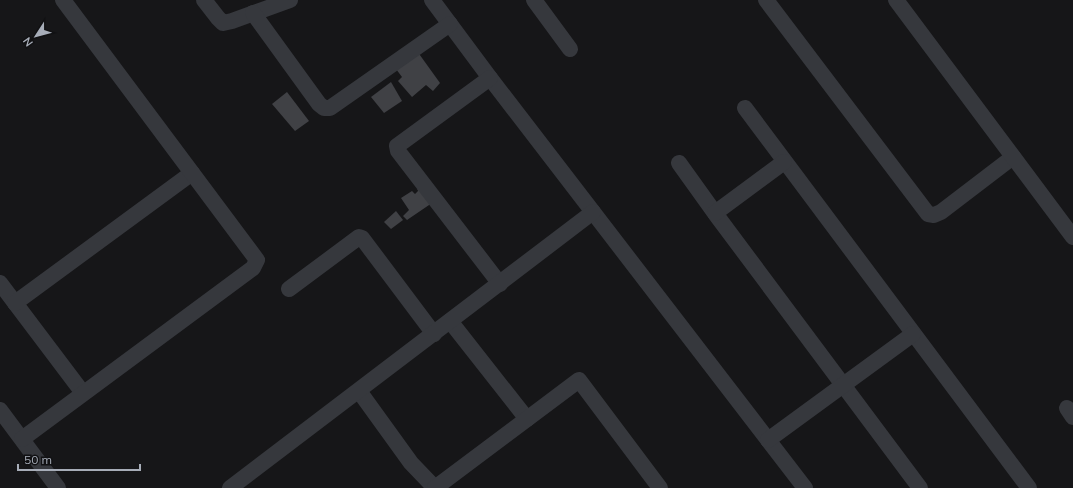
<svg xmlns="http://www.w3.org/2000/svg" width="1073" height="488" viewBox="0 0 1073 488" font-family="Mulish,sans-serif">
  <style>
    .building { fill: #404145 }
    .lines { fill: none; stroke-linecap: round; stroke-linejoin: round }
    .street { stroke: #36383d; stroke-width: 16 }
  </style>
  <rect width="100%" height="100%" fill="#161618"/>
  <g class="building">
    <path d="M 417,51 L 440,83 L 433,91 L 426,85 L 412,97 L 398,81 L 402,77 L 396,69 Z"/>
    <path d="M 391,82 L 402,101 L 384,113 L 371,97 Z"/>
    <path d="M 287,92 L 309,121 L 295,131 L 272,104 Z"/>
    <path d="M 417,188 L 432,203 L 407,220 L 403,216 L 409,210 L 401,198 L 412,191 L 415,194 L 418,191 Z"/>
    <path d="M 396,211 L 403,220 L 391,229 L 384,222 Z"/>
  </g>
  <g class="lines">
    <g class="street">
      <path d="M 204,0 L 218,18 L 223,23 L 232,21 L 290,0"/>
      <path d="M 432,0 L 490,78 L 805,488"/>
      <path d="M 534,0 L 570,49"/>
      <path d="M 766,0 L 928,214 L 934,215 L 941,212 L 1013,157"/>
      <path d="M 896,0 L 1073,237"/>
      <path d="M 253,13 L 319,104 L 324,108 L 330,108 L 450,24"/>
      <path d="M 490,78 L 397,146 L 398,151 L 500,284"/>
      <path d="M 745,108 L 1029,488"/>
      <path d="M 679,163 L 717,216 L 920,488"/>
      <path d="M 715,213 L 784,162"/>
      <path d="M 0,283 L 83,393"/>
      <path d="M 289,289 L 359,237 L 362,238 L 434,334"/>
      <path d="M 15,303 L 192,173"/>
      <path d="M 450,321 L 527,419"/>
      <path d="M 359,391 L 411,463 L 435,488"/>
      <path d="M 1067,408 L 1073,417"/>
      <path d="M 0,410 L 58,488"/>
      <path d="M 22,439 L 253,268 L 257,260 L 63,0"/>
      <path d="M 768,440 L 913,334"/>
      <path d="M 230,488 L 593,212"/>
      <path d="M 435,488 L 579,380 L 660,488"/>
    </g>
  </g>
  <g transform="translate(36 36) rotate(234)" stroke="#111113" stroke-width="3" paint-order="stroke">
  <path d="M0-3L7 15L0 10L-7 15Z" fill="#a7adb8"/>
  <text y="-6" font-size="11" font-weight="bold" text-anchor="middle" fill="#a7adb8">N</text>
  </g>
  <path d="M18 464v6h122v-6" fill="none" stroke="#a7adb8" stroke-width="2"/>
  <text x="24" y="464" font-size="12" fill="#a7adb8" stroke="#111113" stroke-width="3" paint-order="stroke">50 m</text>
</svg>
